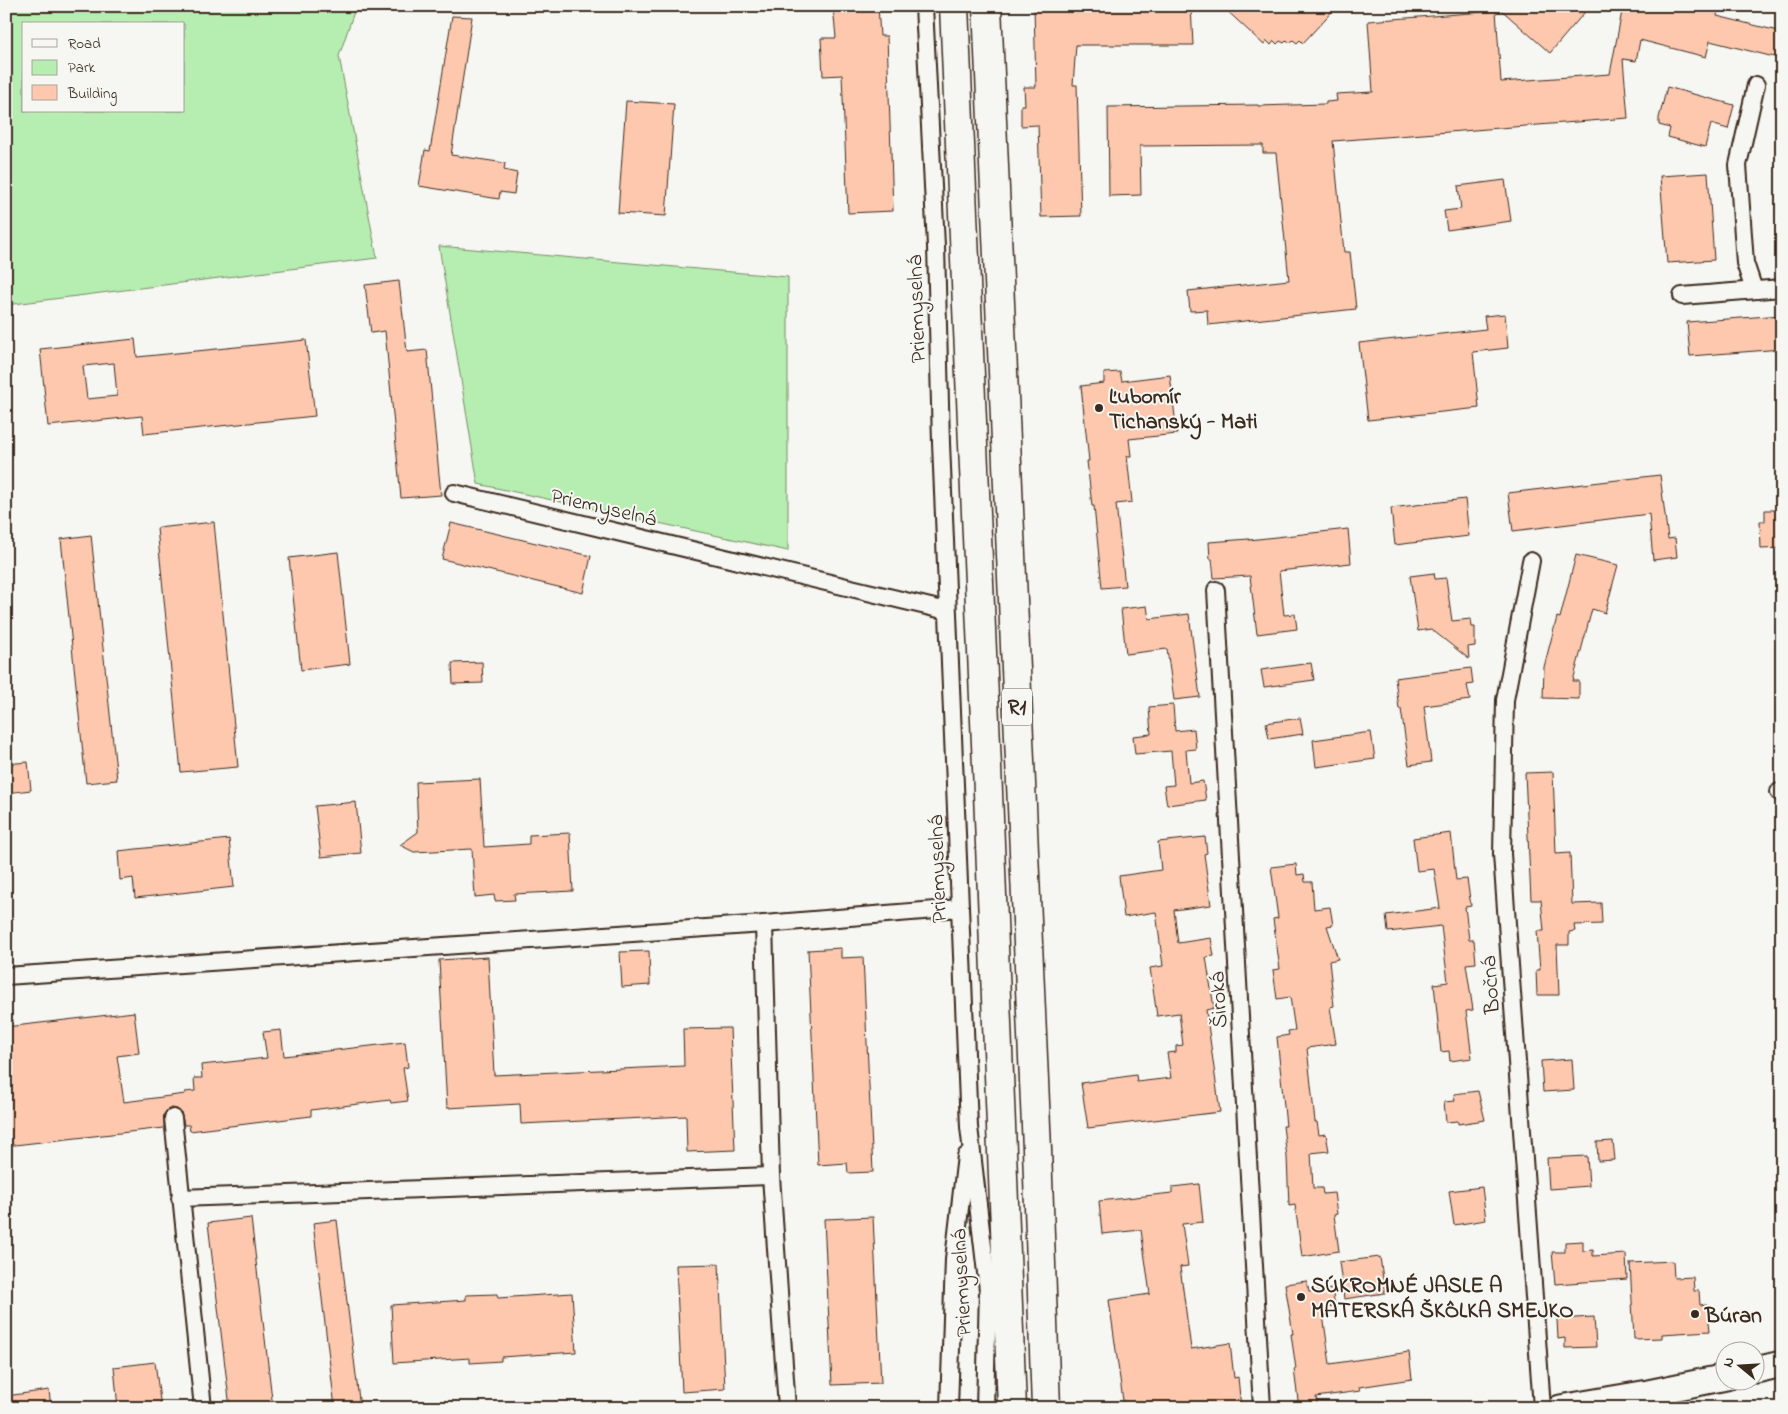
<svg xmlns="http://www.w3.org/2000/svg" width="1788" height="1414" viewBox="0 0 1788 1414" font-family="'Indie Flower',sans-serif">
  <style>
    .green { fill: #b6edb0; stroke: #788c67; fill-rule: evenodd }
    .building { fill: #fdc8ae; stroke: #3b2a1e; fill-rule: evenodd }
    .lines { fill: none; stroke-linecap: round; stroke-linejoin: round }
    .street-casing { stroke: #3b2a1e; stroke-width: 20 }
    .primary-casing { stroke: #3b2a1e; stroke-width: 29 }
    .highway-casing { stroke: #3b2a1e; stroke-width: 31 }
    .street { stroke: #f6f6f2; stroke-width: 16 }
    .primary { stroke: #f6f6f2; stroke-width: 25 }
    .highway { stroke: #f6f6f2; stroke-width: 28 }
    .poi-dot { fill: #3b2a1e; stroke: #f6f6f2; stroke-width: 2 }
    .labels { text-anchor: middle; stroke-width: 4; stroke-linejoin: round; paint-order: stroke }
    .shield { fill: #f6f6f2; stroke: #73675e; stroke-width: 1 }
    .shield-label { font-size: 21px; font-weight: bold; fill: #3b2a1e }
    .street-label { font-size: 22px; fill: #3b2a1e; stroke: #f6f6f2 }
    .poi-label { font-size: 22px; font-weight: bold; fill: #3b2a1e; stroke: #f6f6f2; text-anchor: start }
  </style>
  <rect width="100%" height="100%" fill="#f6f6f2"/>
  <filter id="ink" filterUnits="userSpaceOnUse"><feTurbulence type="fractalNoise" baseFrequency=".02" numOctaves="2"/><feDisplacementMap in="SourceGraphic" scale="10" xChannelSelector="R" yChannelSelector="G"/><feConvolveMatrix kernelMatrix="1 2 1 2 8 2 1 2 1" color-interpolation-filters="sRGB"/></filter>
  <g filter="url(#ink)">
    <g class="green">
      <path d="M 6,6 L 356,6 L 339,56 L 377,258 L 6,305 ZM 24,24 L 184,24 L 184,111 L 24,111 Z"/>
      <path d="M 439,246 L 788,277 L 788,551 L 478,484 Z"/>
    </g>
    <g class="building">
      <path d="M 833,6 L 878,6 L 880,36 L 887,36 L 893,211 L 848,213 L 842,75 L 823,76 L 821,38 L 836,38 Z"/>
      <path d="M 1034,6 L 1191,6 L 1193,45 L 1076,45 L 1073,85 L 1077,85 L 1081,216 L 1041,217 L 1038,125 L 1021,126 L 1021,105 L 1025,105 L 1024,87 L 1036,87 Z"/>
      <path d="M 1222,6 L 1337,6 L 1303,43 L 1300,40 L 1297,43 L 1293,40 L 1290,43 L 1287,40 L 1284,43 L 1280,41 L 1277,44 L 1274,41 L 1271,45 L 1267,41 L 1264,45 Z"/>
      <path d="M 1497,6 L 1590,6 L 1550,53 Z"/>
      <path d="M 1623,6 L 1719,6 L 1717,16 L 1782,32 L 1782,59 L 1710,41 L 1706,57 L 1640,40 L 1636,61 L 1623,59 L 1628,118 L 1333,141 L 1344,252 L 1350,252 L 1356,309 L 1208,325 L 1207,310 L 1190,311 L 1188,291 L 1289,280 L 1276,153 L 1263,153 L 1263,145 L 1140,146 L 1141,195 L 1109,196 L 1108,107 L 1258,105 L 1258,106 L 1326,104 L 1326,102 L 1337,101 L 1336,94 L 1373,92 L 1368,21 L 1496,11 L 1501,82 L 1610,74 Z"/>
      <path d="M 452,16 L 472,17 L 451,155 L 505,163 L 504,170 L 517,173 L 514,194 L 500,192 L 499,199 L 419,186 L 425,150 L 430,151 Z"/>
      <path d="M 1667,87 L 1734,105 L 1728,129 L 1711,124 L 1705,147 L 1668,137 L 1670,128 L 1659,125 L 1659,118 Z"/>
      <path d="M 626,101 L 674,104 L 666,216 L 618,213 Z"/>
      <path d="M 1708,173 L 1714,260 L 1667,263 L 1660,176 Z"/>
      <path d="M 1505,180 L 1511,221 L 1447,230 L 1444,211 L 1461,209 L 1458,186 Z"/>
      <path d="M 399,281 L 407,352 L 427,350 L 441,495 L 401,498 L 385,331 L 371,333 L 365,285 Z"/>
      <path d="M 1505,314 L 1508,348 L 1473,352 L 1479,408 L 1368,420 L 1359,343 L 1486,329 L 1484,316 Z"/>
      <path d="M 1782,315 L 1782,349 L 1690,356 L 1687,322 Z"/>
      <path d="M 135,339 L 137,357 L 306,340 L 315,416 L 144,434 L 142,416 L 48,426 L 40,349 ZM 114,363 L 117,396 L 87,399 L 83,366 Z"/>
      <path d="M 1120,372 L 1122,381 L 1170,375 L 1177,434 L 1129,439 L 1131,456 L 1127,456 L 1132,502 L 1116,504 L 1125,586 L 1102,588 L 1094,506 L 1092,506 L 1087,461 L 1089,461 L 1081,386 L 1104,383 L 1104,373 Z"/>
      <path d="M 1660,475 L 1668,539 L 1675,538 L 1677,557 L 1653,560 L 1649,514 L 1513,531 L 1508,493 Z"/>
      <path d="M 1465,499 L 1469,536 L 1395,545 L 1391,508 Z"/>
      <path d="M 1765,510 L 1782,510 L 1782,548 L 1761,549 L 1760,521 L 1765,521 Z"/>
      <path d="M 214,522 L 238,767 L 181,772 L 157,528 Z"/>
      <path d="M 451,523 L 591,556 L 583,593 L 442,559 Z"/>
      <path d="M 1348,529 L 1351,563 L 1279,571 L 1284,615 L 1295,614 L 1297,629 L 1257,634 L 1250,576 L 1214,578 L 1212,559 L 1210,559 L 1209,542 L 1249,539 L 1249,540 Z"/>
      <path d="M 91,535 L 117,780 L 86,783 L 61,539 Z"/>
      <path d="M 338,552 L 350,664 L 301,670 L 289,558 Z"/>
      <path d="M 1576,555 L 1618,565 L 1605,613 L 1592,609 L 1573,681 L 1579,681 L 1579,699 L 1543,698 L 1544,667 L 1557,617 L 1560,618 Z"/>
      <path d="M 1434,573 L 1435,579 L 1446,578 L 1452,621 L 1471,619 L 1472,627 L 1475,627 L 1475,646 L 1468,647 L 1469,659 L 1431,629 L 1418,631 L 1410,576 Z"/>
      <path d="M 1147,606 L 1149,619 L 1189,614 L 1200,697 L 1174,700 L 1167,649 L 1126,654 L 1121,609 Z"/>
      <path d="M 482,662 L 483,683 L 453,684 L 452,663 Z"/>
      <path d="M 1311,663 L 1314,680 L 1264,687 L 1261,670 Z"/>
      <path d="M 1471,668 L 1473,684 L 1467,685 L 1470,700 L 1424,706 L 1431,762 L 1409,765 L 1401,709 L 1399,709 L 1395,678 Z"/>
      <path d="M 1173,705 L 1175,731 L 1194,729 L 1196,749 L 1186,750 L 1189,783 L 1203,781 L 1206,800 L 1167,805 L 1164,786 L 1174,785 L 1171,751 L 1135,754 L 1133,736 L 1151,734 L 1149,707 Z"/>
      <path d="M 1300,718 L 1303,734 L 1269,739 L 1266,723 Z"/>
      <path d="M 1371,732 L 1375,759 L 1316,767 L 1313,740 Z"/>
      <path d="M 28,762 L 31,790 L 6,793 L 6,764 Z"/>
      <path d="M 1553,772 L 1556,854 L 1570,853 L 1572,904 L 1601,903 L 1602,924 L 1574,925 L 1575,931 L 1569,932 L 1569,945 L 1557,945 L 1559,995 L 1537,995 L 1536,970 L 1540,970 L 1537,931 L 1544,931 L 1541,900 L 1531,900 L 1525,773 Z"/>
      <path d="M 480,779 L 484,847 L 529,844 L 529,835 L 570,833 L 573,891 L 514,894 L 515,900 L 495,901 L 494,895 L 475,897 L 472,849 L 414,852 L 400,845 L 418,832 L 416,782 Z"/>
      <path d="M 356,802 L 361,853 L 321,857 L 315,806 Z"/>
      <path d="M 1451,833 L 1456,880 L 1467,879 L 1471,906 L 1465,907 L 1469,940 L 1474,940 L 1476,963 L 1466,964 L 1473,1010 L 1466,1011 L 1472,1058 L 1450,1061 L 1449,1051 L 1441,1052 L 1434,984 L 1448,982 L 1441,926 L 1388,932 L 1386,915 L 1440,908 L 1434,869 L 1417,871 L 1413,838 Z"/>
      <path d="M 1205,837 L 1207,853 L 1204,854 L 1211,905 L 1174,910 L 1178,943 L 1211,938 L 1214,956 L 1206,957 L 1214,1008 L 1206,1010 L 1220,1112 L 1088,1128 L 1081,1083 L 1136,1075 L 1137,1082 L 1171,1078 L 1167,1053 L 1176,1052 L 1176,1046 L 1183,1045 L 1179,1013 L 1157,1016 L 1150,968 L 1163,966 L 1156,912 L 1124,917 L 1119,876 L 1161,870 L 1158,842 Z"/>
      <path d="M 229,839 L 234,887 L 135,898 L 133,878 L 120,880 L 118,851 Z"/>
      <path d="M 1296,864 L 1297,875 L 1304,874 L 1305,882 L 1312,882 L 1314,909 L 1330,907 L 1333,925 L 1327,926 L 1338,959 L 1329,961 L 1334,1006 L 1330,1007 L 1336,1044 L 1307,1048 L 1315,1122 L 1317,1122 L 1319,1135 L 1326,1134 L 1329,1151 L 1311,1153 L 1313,1188 L 1322,1188 L 1323,1194 L 1334,1193 L 1337,1214 L 1334,1215 L 1339,1251 L 1302,1257 L 1295,1205 L 1289,1206 L 1287,1157 L 1283,1126 L 1286,1126 L 1277,1037 L 1289,1035 L 1288,1031 L 1295,1030 L 1290,997 L 1277,999 L 1273,970 L 1280,969 L 1273,919 L 1278,918 L 1271,867 Z"/>
      <path d="M 841,948 L 841,958 L 863,957 L 873,1172 L 848,1173 L 847,1163 L 818,1165 L 808,950 Z"/>
      <path d="M 649,951 L 650,985 L 622,987 L 620,952 Z"/>
      <path d="M 488,957 L 494,1075 L 684,1066 L 683,1029 L 730,1028 L 735,1150 L 687,1152 L 686,1116 L 521,1124 L 520,1104 L 447,1108 L 439,960 Z"/>
      <path d="M 134,1012 L 139,1053 L 117,1056 L 124,1102 L 185,1094 L 185,1092 L 195,1091 L 194,1078 L 202,1078 L 201,1065 L 267,1058 L 263,1032 L 281,1030 L 284,1056 L 405,1042 L 408,1067 L 403,1068 L 408,1101 L 391,1103 L 390,1100 L 311,1110 L 311,1116 L 190,1131 L 189,1125 L 184,1125 L 181,1112 L 177,1109 L 172,1108 L 167,1110 L 164,1114 L 164,1128 L 6,1146 L 6,1027 Z"/>
      <path d="M 1572,1059 L 1574,1090 L 1543,1092 L 1541,1061 Z"/>
      <path d="M 1478,1091 L 1485,1120 L 1458,1124 L 1458,1121 L 1446,1122 L 1444,1102 L 1455,1101 L 1454,1094 Z"/>
      <path d="M 1613,1141 L 1615,1160 L 1598,1161 L 1597,1142 Z"/>
      <path d="M 1587,1156 L 1589,1186 L 1549,1189 L 1547,1158 Z"/>
      <path d="M 1199,1184 L 1203,1222 L 1182,1224 L 1188,1266 L 1180,1267 L 1191,1349 L 1230,1343 L 1234,1378 L 1238,1377 L 1241,1408 L 1124,1408 L 1109,1300 L 1150,1294 L 1141,1230 L 1102,1234 L 1099,1201 L 1172,1193 L 1172,1187 Z"/>
      <path d="M 1482,1187 L 1486,1220 L 1454,1225 L 1449,1191 Z"/>
      <path d="M 873,1217 L 881,1383 L 832,1385 L 824,1219 Z"/>
      <path d="M 251,1218 L 269,1373 L 273,1408 L 230,1408 L 208,1223 Z"/>
      <path d="M 337,1220 L 360,1408 L 335,1408 L 313,1223 Z"/>
      <path d="M 1583,1241 L 1583,1251 L 1593,1250 L 1593,1256 L 1626,1254 L 1627,1279 L 1555,1284 L 1552,1252 L 1565,1252 L 1565,1242 Z"/>
      <path d="M 1380,1257 L 1385,1293 L 1344,1299 L 1339,1262 Z"/>
      <path d="M 1673,1261 L 1674,1278 L 1693,1277 L 1694,1291 L 1699,1291 L 1700,1305 L 1707,1304 L 1710,1331 L 1662,1334 L 1662,1338 L 1634,1339 L 1630,1263 Z"/>
      <path d="M 719,1264 L 725,1389 L 682,1392 L 676,1265 Z"/>
      <path d="M 1307,1281 L 1309,1292 L 1332,1289 L 1335,1306 L 1322,1308 L 1330,1364 L 1409,1352 L 1412,1379 L 1359,1387 L 1360,1391 L 1316,1397 L 1318,1408 L 1299,1408 L 1294,1369 L 1296,1369 L 1291,1334 L 1293,1334 L 1285,1284 Z"/>
      <path d="M 572,1293 L 576,1352 L 501,1357 L 501,1361 L 470,1363 L 470,1358 L 394,1363 L 391,1305 L 466,1300 L 466,1295 L 497,1294 L 498,1298 Z"/>
      <path d="M 1594,1317 L 1596,1347 L 1565,1348 L 1565,1338 L 1558,1339 L 1557,1319 Z"/>
      <path d="M 155,1362 L 161,1408 L 118,1408 L 114,1367 Z"/>
      <path d="M 49,1390 L 51,1408 L 6,1408 L 6,1396 Z"/>
    </g>
    <g class="lines">
      <g class="street-casing">
        <g id="street">
          <path d="M 924,6 L 936,246 L 941,443 L 969,1127 L 988,1290 L 985,1408"/>
          <path d="M 1754,290 L 1745,263 L 1738,165 L 1756,85"/>
          <path d="M 1682,296 L 1782,288"/>
          <path d="M 454,493 L 947,611"/>
          <path d="M 1531,561 L 1505,700 L 1502,854 L 1542,1408"/>
          <path d="M 1216,590 L 1262,1408"/>
          <path d="M 1779,792 L 1782,792"/>
          <path d="M 764,924 L 771,1176 L 787,1408"/>
          <path d="M 6,976 L 764,924 L 960,908"/>
          <path d="M 173,1118 L 203,1408"/>
          <path d="M 180,1198 L 771,1176"/>
          <path d="M 949,1408 L 954,1259 L 966,1156"/>
        </g>
      </g>
      <g class="primary-casing">
        <g id="primary">
          <path d="M 1756,1370 L 1782,1364"/>
          <path d="M 1560,1408 L 1648,1393 L 1726,1377"/>
        </g>
      </g>
      <g class="highway-casing">
        <g id="highway">
          <path d="M 954,6 L 987,767 L 1012,1408"/>
          <path d="M 987,6 L 1037,1149 L 1046,1408"/>
        </g>
      </g>
      <use href="#street" class="street"/>
      <use href="#primary" class="primary"/>
      <use href="#highway" class="highway"/>
    </g>
  </g>
  <g class="poi-dot">
    <circle cx="1099" cy="408" r="5"/>
    <circle cx="1301" cy="1297" r="5"/>
    <circle cx="1695" cy="1314" r="5"/>
  </g>
  <g class="labels">
    <rect class="shield" x="1002" y="688.5" width="30" height="37" rx="4"/>
    <g class="shield-label">
      <text x="1017" y="714">R1</text>
    </g>
    <g class="street-label">
      <text transform="translate(915 309) rotate(-92)" y="8">Priemyselná</text>
      <text transform="translate(604 506) rotate(13)" y="8">Priemyselná</text>
      <text transform="translate(936 869) rotate(-92)" y="8">Priemyselná</text>
      <text transform="translate(1489 985) rotate(-94)" y="8">Bočná</text>
      <text transform="translate(1217 1000) rotate(-93)" y="8">Široká</text>
      <text transform="translate(960 1283) rotate(-93)" y="8">Priemyselná</text>
    </g>
    <g class="poi-label">
      <text x="1109" y="403">Ľubomír<tspan x="1109" dy="25">Tichanský - Mati</tspan></text>
      <text x="1311" y="1292">SÚKROMNÉ JASLE A<tspan x="1311" dy="25">MATERSKÁ ŠKÔLKA SMEJKO</tspan></text>
      <text x="1705" y="1322">Búran</text>
    </g>
  </g>
  <rect width="1788" height="1414" fill="none" stroke="#f6f6f2" stroke-width="25"/>
  <rect x="12" y="12" width="1763" height="1389" fill="none" stroke="#3b2a1e" stroke-width="2" filter="url(#ink)"/>
  <rect x="22" y="22" width="162" height="90" fill="#f6f6f2" stroke="#aba49d"/>
  <rect x="32" y="39" width="25" height="8" fill="#f6f6f2" stroke="#aba49d"/>
  <text x="68" y="48" font-size="15" fill="#3b2a1e">Road</text>
  <rect x="32" y="60" width="25" height="15" fill="#b6edb0" stroke="#aba49d"/>
  <text x="68" y="72" font-size="15" fill="#3b2a1e">Park</text>
  <rect x="32" y="85" width="25" height="15" fill="#fdc8ae" stroke="#aba49d"/>
  <text x="68" y="98" font-size="15" fill="#3b2a1e">Building</text>
  <g transform="translate(1740 1366) rotate(288)"><circle r="24" fill="#f6f6f2" stroke="#aba49d"/>
  <path d="M0-4L9 19L0 12L-9 19Z" fill="#3b2a1e"/>
  <text y="-8" font-size="14" font-weight="bold" text-anchor="middle" fill="#3b2a1e">N</text>
  </g>
</svg>
